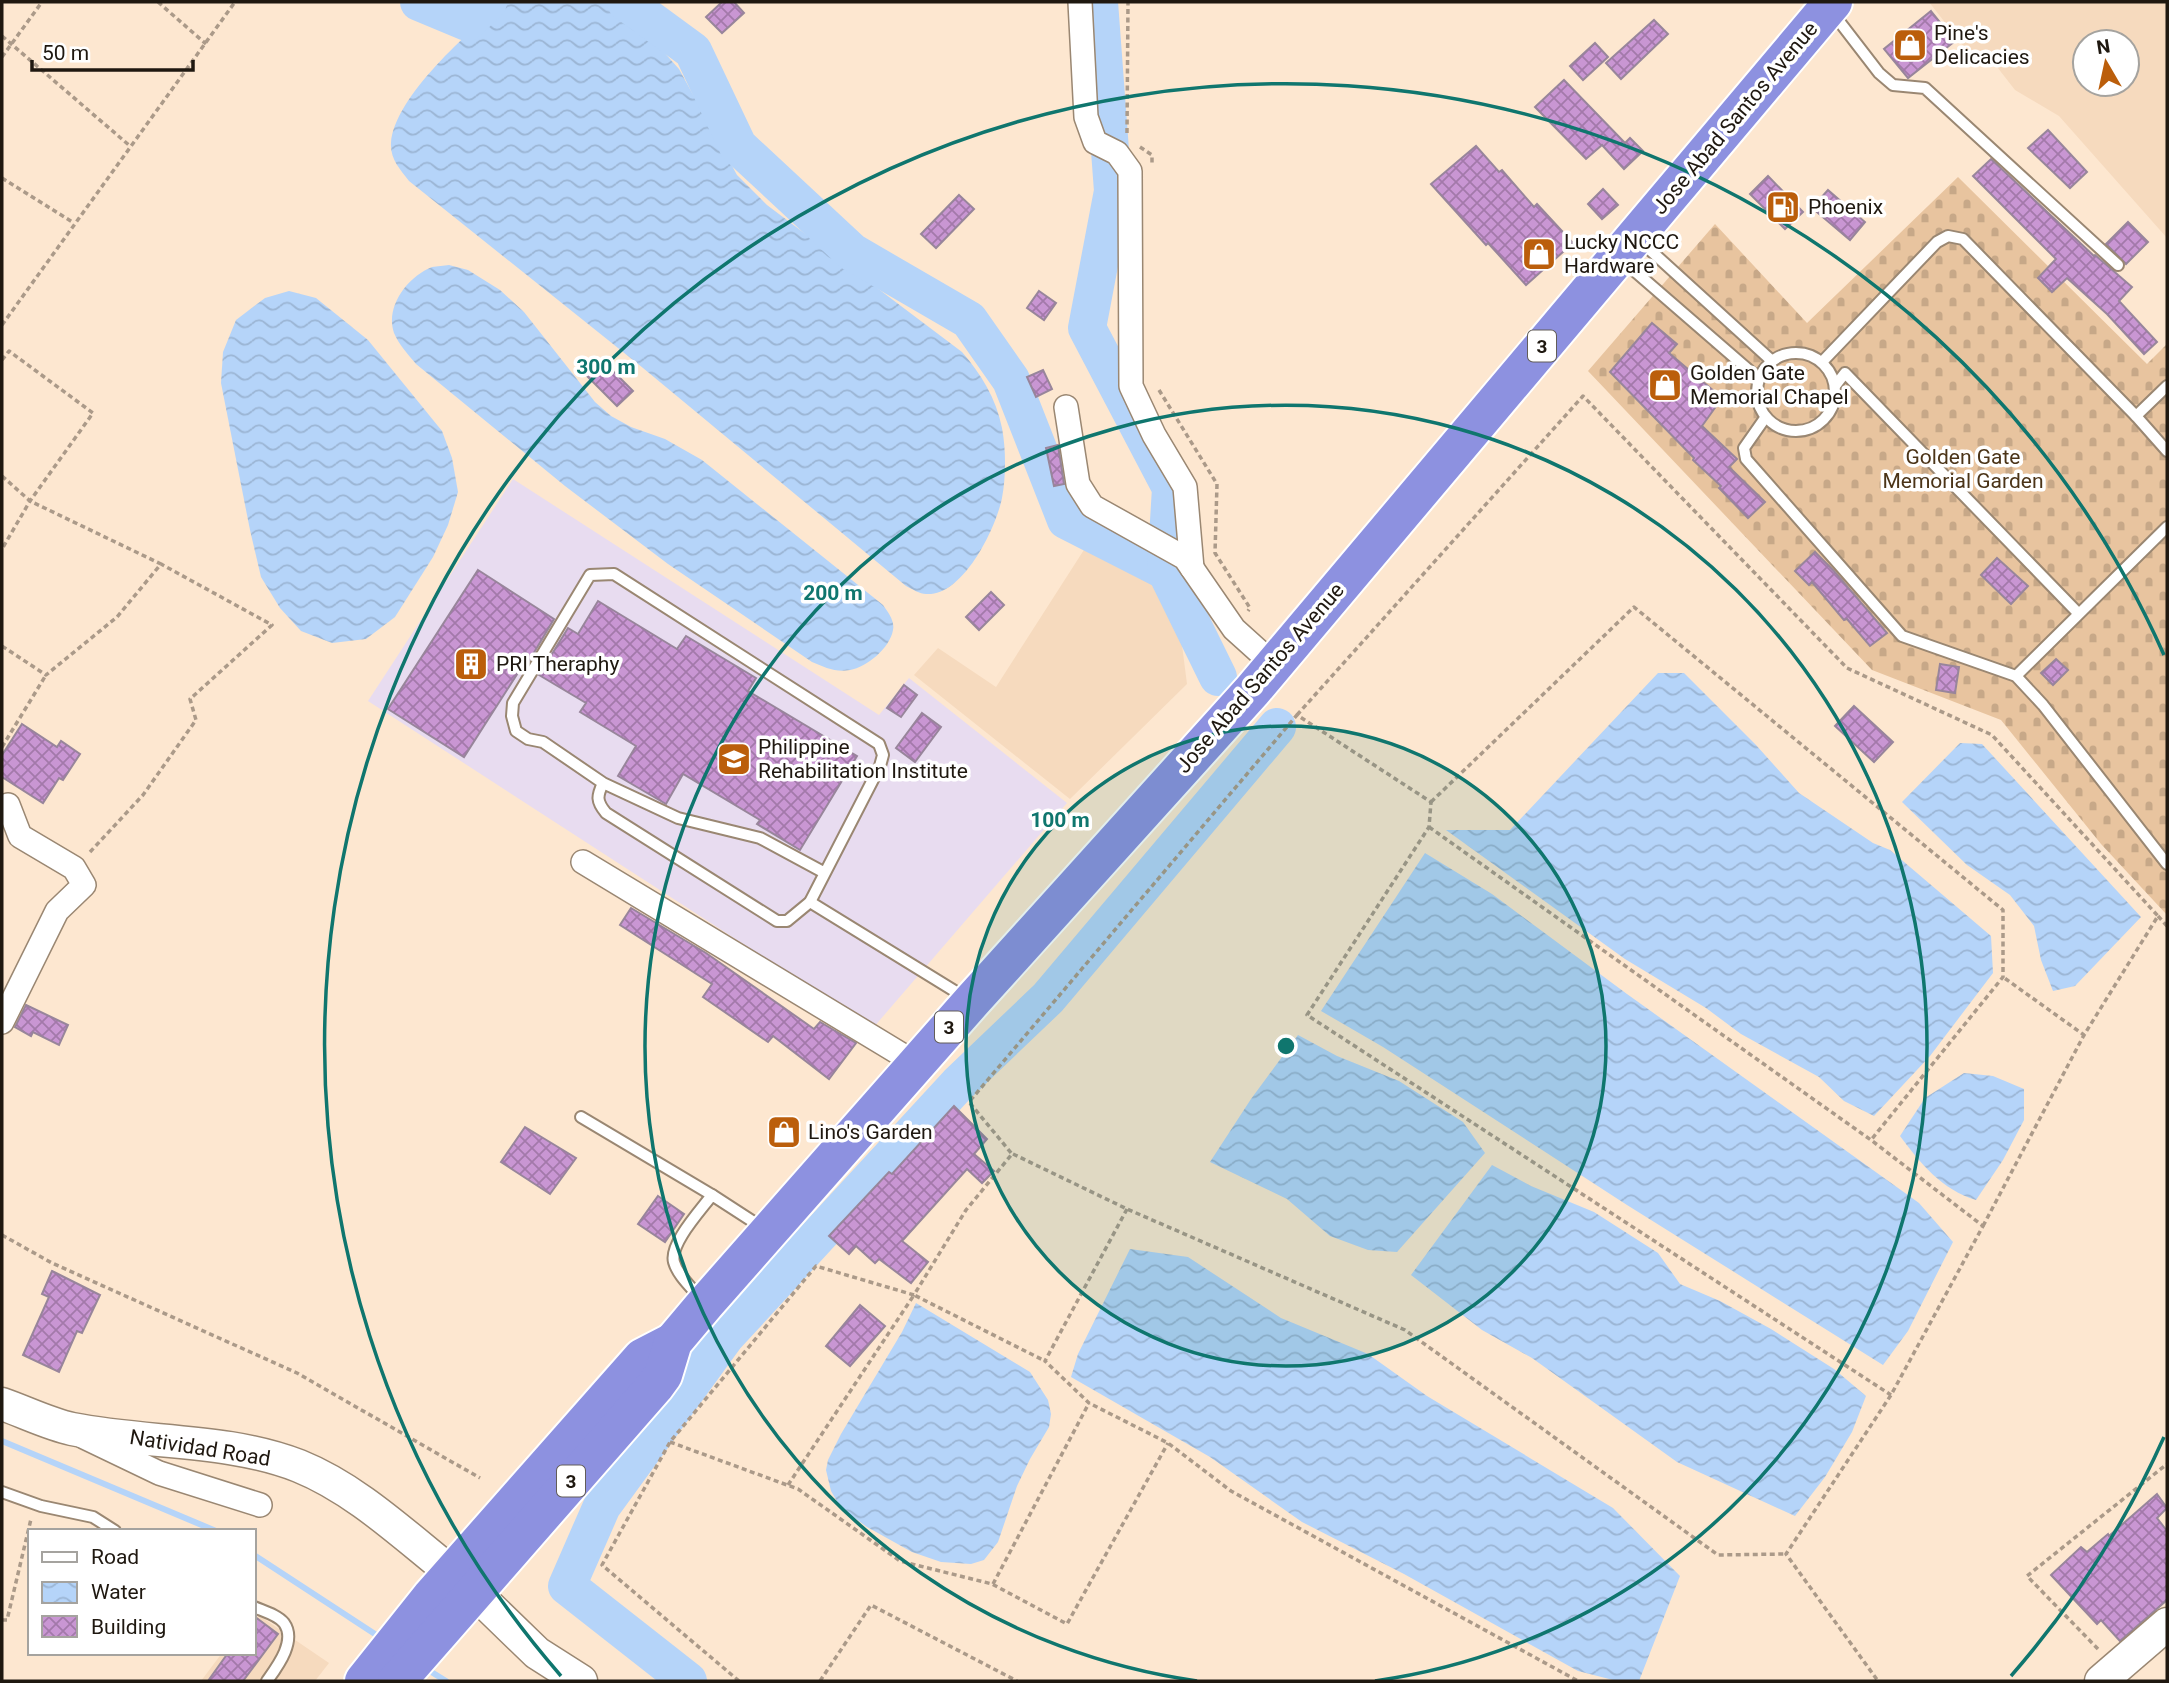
<svg xmlns="http://www.w3.org/2000/svg" width="2169" height="1683" viewBox="0 0 2169 1683" font-family="Roboto,sans-serif">
  <style>
    .built { fill: #f6dabe; fill-rule: evenodd }
    .education { fill: #e8dcf0 }
    .cemetery { fill: url(#cemetery-stones) }
    .water { fill: url(#water-waves) }
    .lines { fill: none; stroke-linecap: round; stroke-linejoin: round }
    .stream { stroke: #b5d4f9; stroke-width: 6 }
    .river { stroke: #b5d4f9; stroke-width: 38 }
    .building { fill: url(#building-cross-hatch); stroke: #98859b; stroke-width: 2 }
    .lane-casing { stroke: #9a8772; stroke-width: 14 }
    .street-casing { stroke: #9a8772; stroke-width: 26 }
    .secondary-casing { stroke: #9a8772; stroke-width: 35 }
    .highway-casing { stroke: #fff; stroke-width: 42 }
    .path { stroke: #ab9a89; stroke-width: 3.5; stroke-dasharray: 5 3.5; stroke-linecap: butt }
    .lane { stroke: #fff; stroke-width: 10 }
    .street { stroke: #fff; stroke-width: 23 }
    .secondary { stroke: #fff; stroke-width: 32 }
    .highway { stroke: #8d91e0; stroke-width: 38 }
    .ring { fill: none; stroke: #0f766e; stroke-width: 3.5 }
    .labels { text-anchor: middle; stroke-width: 7; stroke-linejoin: round; paint-order: stroke }
    .shield { fill: #fff; stroke: #625d58; stroke-width: 2 }
    .shield-label { font-size: 19px; font-weight: bold; fill: #1f1810 }
    .poi-label { font-size: 21px; fill: #1f1810; stroke: #fff; text-anchor: start }
    .street-label { font-size: 21px; fill: #1f1810; stroke: #fff }
    .park-label { font-size: 21px; fill: #4b3418; stroke: #fff }
    .centre { fill: #0f766e; stroke: #fff; stroke-width: 3.5 }
    .ring-label { font-size: 21px; text-anchor: middle; font-weight: bold; fill: #0f766e; stroke: #fff; stroke-width: 7; stroke-linejoin: round; paint-order: stroke }
  </style>
  <defs>
    <pattern id="cemetery-stones" width="16" height="16" patternUnits="userSpaceOnUse" patternTransform="scale(1.75)"><rect width="16" height="16" fill="#e8c49f"/><path d="M2 7V4a2 2 0 0 1 4 0v3zM10 15v-3a2 2 0 0 1 4 0v3z" fill="#c7a888"/></pattern>
    <pattern id="water-waves" width="16" height="10" patternUnits="userSpaceOnUse" patternTransform="scale(1.75)"><rect width="16" height="10" fill="#b5d4f9"/><path d="M0 5q4-4 8 0t8 0" fill="none" stroke="#9bb5d4"/></pattern>
    <pattern id="building-cross-hatch" width="8" height="8" patternUnits="userSpaceOnUse" patternTransform="scale(1.75)"><rect width="8" height="8" fill="#c996d3"/><path d="M0 0l8 8M0 8l8-8" fill="none" stroke="#a379aa"/></pattern>
  </defs>
  <rect width="100%" height="100%" fill="#fde7d0"/>
  <g class="built">
    <path d="M 1929,2 L 2167,2 L 2167,238 L 2059,116 L 2015,90 L 1994,63 L 1975,61 ZM 2085,42 L 2127,42 L 2127,84 L 2085,84 Z"/>
    <path d="M 1089,542 L 1151,578 L 1177,606 L 1187,684 L 1070,799 L 914,675 L 938,648 L 996,687 Z"/>
    <path d="M 254,1612 L 329,1663 L 315,1681 L 201,1681 L 222,1653 L 254,1653 Z"/>
  </g>
  <path class="education" d="M 513,479 L 879,715 L 909,678 L 1067,803 L 873,1028 L 368,701 Z"/>
  <path class="cemetery" d="M 1958,177 L 2147,364 L 2167,344 L 2167,915 L 2101,844 L 2001,720 L 1872,670 L 1588,371 L 1715,224 L 1807,323 Z"/>
  <g class="water">
    <path d="M 505,2 L 607,2 L 654,41 L 679,69 L 737,175 L 767,205 L 962,352 C 981,374 996,398 1002,428 C 1006,449 1006,477 1002,498 C 996,528 963,597 926,594 C 920,594 912,589 906,586 L 643,368 L 409,181 C 400,169 390,159 391,143 C 394,97 470,30 505,2 Z"/>
    <path d="M 449,265 L 468,270 L 500,290 L 524,312 L 595,402 L 611,416 L 631,427 L 665,439 L 702,460 L 883,605 C 888,612 895,621 893,630 C 890,648 867,667 850,670 C 836,673 824,667 812,662 L 668,564 L 565,486 L 416,364 C 408,354 399,345 394,333 C 385,307 407,277 432,267 C 437,266 444,266 449,265 Z"/>
    <path d="M 289,291 L 316,298 L 368,340 L 442,431 L 452,458 L 458,492 L 448,525 L 433,557 L 395,617 L 366,639 L 332,643 L 301,631 L 280,608 L 261,577 L 250,530 L 221,383 L 223,352 L 236,320 L 265,298 Z"/>
    <path d="M 1658,673 L 1684,673 L 1756,745 L 1799,793 L 1873,843 L 1890,850 L 1991,936 L 1993,973 L 1930,1056 L 1874,1116 L 1844,1101 L 1819,1077 L 1741,1034 L 1706,1008 L 1625,959 L 1446,830 L 1510,830 Z"/>
    <path d="M 1960,743 L 1982,744 L 2141,917 L 2075,986 L 2053,991 L 2041,960 L 2034,926 L 2010,895 L 1967,865 L 1902,802 Z"/>
    <path d="M 1425,853 L 1492,894 L 1627,994 L 1919,1203 L 1953,1242 L 1908,1331 L 1883,1365 L 1627,1205 L 1383,1047 L 1321,1011 Z"/>
    <path d="M 1298,1035 L 1337,1056 L 1399,1081 L 1463,1122 L 1485,1153 L 1397,1252 L 1368,1250 L 1330,1236 L 1287,1199 L 1210,1162 L 1251,1099 Z"/>
    <path d="M 1964,1073 L 1993,1076 L 2024,1089 L 2024,1120 L 2003,1160 L 1976,1200 C 1942,1190 1920,1163 1900,1136 L 1925,1098 Z"/>
    <path d="M 1492,1165 L 1531,1186 L 1594,1212 L 1658,1253 L 1680,1284 L 1720,1301 L 1771,1329 L 1834,1369 L 1866,1396 L 1852,1432 L 1825,1477 L 1795,1516 L 1677,1462 L 1532,1358 L 1482,1330 L 1411,1275 Z"/>
    <path d="M 1130,1249 L 1188,1257 L 1281,1318 L 1368,1354 L 1427,1396 L 1613,1508 L 1680,1576 L 1639,1681 L 1617,1681 L 1578,1671 L 1404,1574 L 1302,1522 L 1210,1457 L 1071,1377 L 1078,1354 Z"/>
    <path d="M 916,1303 L 1030,1372 L 1048,1400 L 1051,1414 L 1049,1427 L 1030,1459 L 1017,1486 L 998,1542 L 984,1560 L 971,1564 L 941,1562 L 912,1552 L 867,1527 L 841,1508 L 831,1491 L 826,1470 L 828,1460 L 841,1434 L 902,1332 Z"/>
  </g>
  <g class="lines">
    <g class="stream">
      <path d="M 2,1441 L 216,1531"/>
      <path d="M 254,1555 L 381,1638"/>
      <path d="M 425,1668 L 446,1681"/>
    </g>
    <g class="river">
      <path d="M 419,2 L 467,22 L 488,2"/>
      <path d="M 626,2 L 693,51 L 738,146 L 852,252 L 969,320 L 1011,380 L 1066,520 L 1166,571"/>
      <path d="M 1099,2 L 1113,191 L 1087,328 L 1171,488 L 1166,571 L 1218,677"/>
      <path d="M 688,1681 L 567,1586 L 602,1506 L 725,1337 L 958,1084 L 1048,998 L 1277,727"/>
    </g>
  </g>
  <g class="building">
    <path d="M 722,2 L 734,2 L 744,13 L 722,33 L 706,17 Z"/>
    <path d="M 1931,11 L 1955,41 L 1908,78 L 1884,49 Z"/>
    <path d="M 1654,20 L 1668,34 L 1621,79 L 1606,63 Z"/>
    <path d="M 1595,43 L 1608,57 L 1583,80 L 1570,66 Z"/>
    <path d="M 1564,80 L 1625,143 L 1630,138 L 1643,151 L 1624,169 L 1602,145 L 1586,159 L 1535,107 Z"/>
    <path d="M 2048,130 L 2087,172 L 2070,188 L 2028,148 Z"/>
    <path d="M 1476,146 L 1499,172 L 1502,170 L 1534,207 L 1537,204 L 1573,243 L 1526,285 L 1488,243 L 1486,245 L 1431,184 Z"/>
    <path d="M 1991,159 L 2094,256 L 2095,255 L 2132,287 L 2119,301 L 2157,342 L 2144,354 L 2107,314 L 2067,278 L 2052,292 L 2038,278 L 2056,259 L 1973,176 Z"/>
    <path d="M 1768,176 L 1803,212 L 1785,229 L 1750,194 Z"/>
    <path d="M 1603,189 L 1618,205 L 1602,219 L 1588,204 Z"/>
    <path d="M 1828,190 L 1865,222 L 1850,240 L 1812,208 Z"/>
    <path d="M 959,195 L 974,209 L 936,248 L 921,234 Z"/>
    <path d="M 2128,222 L 2148,242 L 2126,264 L 2106,244 Z"/>
    <path d="M 1039,291 L 1056,303 L 1044,320 L 1027,308 Z"/>
    <path d="M 1652,323 L 1677,344 L 1669,353 L 1722,398 L 1702,426 L 1737,459 L 1729,467 L 1765,502 L 1748,518 L 1719,488 L 1721,486 L 1693,460 L 1694,458 L 1610,372 Z"/>
    <path d="M 602,360 L 633,391 L 617,406 L 586,375 Z"/>
    <path d="M 1043,370 L 1052,389 L 1036,397 L 1027,377 Z"/>
    <path d="M 1058,445 L 1064,484 L 1054,486 L 1046,448 Z"/>
    <path d="M 1815,552 L 1834,571 L 1887,633 L 1870,646 L 1847,619 L 1844,620 L 1812,582 L 1809,585 L 1795,571 Z"/>
    <path d="M 1997,558 L 2028,586 L 2011,604 L 1981,575 Z"/>
    <path d="M 478,570 L 554,619 L 526,666 L 523,665 L 464,757 L 388,709 Z"/>
    <path d="M 991,592 L 1004,605 L 979,630 L 966,617 Z"/>
    <path d="M 598,601 L 677,649 L 686,636 L 756,678 L 748,691 L 857,756 L 800,850 L 757,824 L 760,820 L 683,774 L 666,804 L 618,776 L 636,746 L 580,712 L 586,703 L 539,675 L 568,628 L 578,634 Z"/>
    <path d="M 2056,659 L 2068,670 L 2053,685 L 2041,673 Z"/>
    <path d="M 1940,664 L 1959,667 L 1955,693 L 1936,690 Z"/>
    <path d="M 904,685 L 917,695 L 901,717 L 887,708 Z"/>
    <path d="M 1854,706 L 1893,742 L 1874,762 L 1835,726 Z"/>
    <path d="M 922,713 L 941,727 L 915,762 L 896,748 Z"/>
    <path d="M 22,724 L 57,747 L 61,741 L 80,754 L 63,780 L 59,778 L 43,803 L 2,777 L 2,755 Z"/>
    <path d="M 631,908 L 706,953 L 814,1029 L 820,1022 L 856,1043 L 829,1079 L 773,1036 L 768,1042 L 703,997 L 712,984 L 620,925 Z"/>
    <path d="M 26,1005 L 68,1025 L 59,1045 L 33,1032 L 31,1036 L 15,1027 Z"/>
    <path d="M 954,1106 L 987,1139 L 974,1154 L 994,1171 L 982,1183 L 967,1169 L 902,1241 L 928,1262 L 911,1283 L 879,1259 L 875,1263 L 856,1246 L 849,1254 L 829,1236 L 889,1172 L 892,1174 Z"/>
    <path d="M 525,1127 L 576,1158 L 550,1194 L 501,1162 Z"/>
    <path d="M 658,1196 L 684,1214 L 665,1242 L 638,1224 Z"/>
    <path d="M 52,1271 L 100,1295 L 82,1333 L 77,1331 L 59,1372 L 23,1355 L 49,1297 L 42,1294 Z"/>
    <path d="M 860,1305 L 885,1326 L 850,1366 L 826,1346 Z"/>
    <path d="M 2157,1494 L 2167,1508 L 2157,1518 L 2167,1531 L 2167,1600 L 2120,1641 L 2101,1620 L 2097,1624 L 2051,1575 L 2081,1547 L 2087,1552 L 2108,1534 L 2109,1536 Z"/>
    <path d="M 254,1616 L 278,1634 L 243,1681 L 208,1681 L 228,1653 L 254,1653 Z"/>
  </g>
  <g class="lines">
    <g class="lane-casing">
      <g id="lane">
        <path d="M 1832,12 L 1879,73 L 1893,85 L 1925,88 L 2118,265"/>
        <path d="M 1639,240 L 1772,361"/>
        <path d="M 1623,261 L 1758,378"/>
        <circle cx="1796" cy="392" r="39"/>
        <path d="M 1822,362 L 1937,242 L 1948,236 L 1963,239 L 2136,416 L 2167,451"/>
        <path d="M 1835,386 L 1845,373 L 2078,613"/>
        <path d="M 2136,416 L 2167,386"/>
        <path d="M 1765,418 L 1744,448 L 1746,459 L 1902,636 L 2016,676 L 2043,705 L 2167,864"/>
        <path d="M 2016,676 L 2167,527"/>
        <path d="M 603,783 C 597,796 596,801 606,813 L 777,921 L 787,921 L 810,902 L 880,766 L 883,755 L 879,744 L 614,574 L 590,575 L 513,703 L 512,716 L 516,731 L 528,739 L 543,742 L 603,783 L 678,818 L 760,838 L 825,873"/>
        <path d="M 810,902 L 966,998"/>
        <path d="M 581,1117 L 712,1195"/>
        <path d="M 701,1299 C 692,1288 678,1276 674,1262 C 669,1244 701,1210 712,1195 L 763,1228"/>
        <path d="M 2,1492 L 41,1506 L 93,1517 L 115,1531"/>
        <path d="M 254,1607 C 263,1611 278,1615 284,1623 C 297,1641 277,1667 267,1681"/>
      </g>
    </g>
    <g class="street-casing">
      <g id="street">
        <path d="M 1080,2 L 1086,117 L 1095,142 L 1117,153 L 1130,171 L 1131,386 L 1154,435 L 1185,487 L 1192,568"/>
        <path d="M 1066,407 L 1078,484 L 1092,506 L 1185,558 L 1234,629 L 1274,665"/>
        <path d="M 583,862 L 917,1064"/>
        <path d="M 2,1022 L 57,911 L 84,885 L 74,868 L 20,836 L 8,805"/>
        <path d="M 84,1437 L 159,1473 L 260,1505"/>
      </g>
    </g>
    <g class="secondary-casing">
      <g id="secondary">
        <path d="M 2,1404 C 25,1412 49,1424 72,1429 C 147,1444 227,1438 299,1466 C 356,1489 404,1535 452,1573"/>
        <path d="M 474,1592 L 537,1653 L 581,1681"/>
        <path d="M 2101,1681 L 2167,1624"/>
      </g>
    </g>
    <g class="highway-casing">
      <g id="highway">
        <path d="M 364,1681 L 431,1597 L 642,1358 L 673,1342"/>
        <path d="M 397,1681 L 655,1386 L 663,1375 L 673,1342 L 705,1304 L 972,1001 L 1252,691 L 1833,2"/>
      </g>
    </g>
    <g class="path">
      <path d="M 158,2 L 206,44"/>
      <path d="M 2,36 L 130,146"/>
      <path d="M 2,57 L 42,2"/>
      <path d="M 1127,133 L 1128,2"/>
      <path d="M 1140,147 L 1152,155 L 1152,165"/>
      <path d="M 2,178 L 74,223"/>
      <path d="M 2,325 L 235,2"/>
      <path d="M 2,360 L 9,351 L 93,413 L 30,501 L 2,549"/>
      <path d="M 1159,390 L 1217,484 L 1215,553 L 1250,608 L 1248,611"/>
      <path d="M 2,476 L 30,501 L 161,564 L 117,617 L 46,675 L 2,646"/>
      <path d="M 1297,715 L 1583,396 L 1847,668 L 1992,735 L 2158,916 L 2084,1035 L 2003,977"/>
      <path d="M 2,747 L 46,675"/>
      <path d="M 1431,802 L 1634,607 L 2003,910 L 2003,977 L 1871,1140"/>
      <path d="M 1429,827 L 1871,1140 L 1983,1226 L 1891,1395 L 1786,1554 L 1878,1681"/>
      <path d="M 90,852 L 143,795 L 196,720 L 190,699 L 272,625 L 161,564"/>
      <path d="M 2158,916 L 2167,926"/>
      <path d="M 1013,1154 L 1127,1209 L 1405,1330 L 1718,1555 L 1786,1554"/>
      <path d="M 1127,1209 L 1045,1361 L 1089,1403 L 1168,1443 L 1231,1491 L 1578,1681"/>
      <path d="M 1983,1226 L 2084,1035"/>
      <path d="M 2,1235 L 52,1263 L 297,1373 L 480,1478"/>
      <path d="M 670,1442 L 798,1489 L 900,1561 L 992,1584 L 1067,1624 L 1168,1443"/>
      <path d="M 788,1485 L 914,1295 L 1045,1361"/>
      <path d="M 993,1584 L 1089,1403"/>
      <path d="M 2,1620 L 7,1620 L 31,1519"/>
      <path d="M 2098,1649 L 2027,1576 L 2167,1464"/>
      <path d="M 739,1681 L 602,1565 L 670,1442 L 816,1266 L 914,1295 L 966,1210 L 1012,1154 L 969,1102 L 1297,715 L 1431,802 L 1429,827 L 1307,1015 L 1891,1395"/>
      <path d="M 820,1681 L 871,1605 L 1017,1681"/>
    </g>
    <use href="#lane" class="lane"/>
    <use href="#street" class="street"/>
    <use href="#secondary" class="secondary"/>
    <use href="#highway" class="highway"/>
  </g>
  <circle cx="1286" cy="1046" r="320" fill="#0f766e" fill-opacity=".12"/>
  <g class="ring">
    <circle cx="1286" cy="1046" r="320"/>
    <path d="M1197 1681A641 641 0 1 1 1375 1681"/>
    <path d="M2164 1437A961 961 0 0 1 2011 1676M561 1676A961 961 0 1 1 2164 655"/>
  </g>
  <defs>
    <g id="shop-square" transform="scale(1.75)"><rect x="-9" y="-9" width="18" height="18" rx="4" fill="#bb5e0b" stroke="#fff"/><path d="M-5-2.5h2.3a2.7 3.5 0 0 1 5.4 0H5L5.5 6h-11ZM-1.5-2.5h3a1.5 2.3 0 0 0-3 0Z" fill="#fff"/></g>
    <g id="fuel-square" transform="scale(1.75)"><rect x="-9" y="-9" width="18" height="18" rx="4" fill="#bb5e0b" stroke="#fff"/><path d="M-5.5-6h7V0h2V4h1.3V-2.5L3-4.5l.8-.8L6-3V5H2.5V1h-1V6h-7ZM-4.2-4.7v3.2H.2V-4.7Z" fill="#fff"/></g>
    <g id="building-square" transform="scale(1.75)"><rect x="-9" y="-9" width="18" height="18" rx="4" fill="#bb5e0b" stroke="#fff"/><path d="M-4-6H4V6H1V3H-1V6H-4ZM-2.5-4.3h1.7v1.8h-1.7ZM.8-4.3h1.7v1.8H.8ZM-2.5-1h1.7V.8h-1.7ZM.8-1h1.7V.8H.8Z" fill="#fff"/></g>
    <g id="university-square" transform="scale(1.75)"><rect x="-9" y="-9" width="18" height="18" rx="4" fill="#bb5e0b" stroke="#fff"/><path d="M0-5L7-2L0 1L-7-2ZM-4 1L0 2.5L4 1V4Q0 6-4 4Z" fill="#fff"/></g>
  </defs>
  <g fill-rule="evenodd">
    <use href="#shop-square" x="1910" y="45"/>
    <use href="#fuel-square" x="1783" y="207"/>
    <use href="#shop-square" x="1539" y="254"/>
    <use href="#shop-square" x="1665" y="385"/>
    <use href="#building-square" x="471" y="664"/>
    <use href="#university-square" x="734" y="759"/>
    <use href="#shop-square" x="784" y="1132"/>
  </g>
  <g class="labels">
    <g class="shield">
      <rect x="1528" y="330.5" width="28" height="31" rx="5"/>
      <rect x="935" y="1011.5" width="28" height="31" rx="5"/>
      <rect x="557" y="1465.5" width="28" height="31" rx="5"/>
    </g>
    <g class="shield-label">
      <text x="1542" y="353">3</text>
      <text x="949" y="1034">3</text>
      <text x="571" y="1488">3</text>
    </g>
    <g class="poi-label">
      <text x="1934" y="40">Pine's<tspan x="1934" dy="24">Delicacies</tspan></text>
      <text x="1808" y="214">Phoenix</text>
      <text x="1564" y="249">Lucky NCCC<tspan x="1564" dy="24">Hardware</tspan></text>
      <text x="1690" y="380">Golden Gate<tspan x="1690" dy="24">Memorial Chapel</tspan></text>
      <text x="496" y="671">PRI Theraphy</text>
      <text x="758" y="754">Philippine<tspan x="758" dy="24">Rehabilitation Institute</tspan></text>
      <text x="808" y="1139">Lino's Garden</text>
    </g>
    <g class="street-label">
      <text transform="translate(1735 118) rotate(-50)" y="7">Jose Abad Santos Avenue</text>
      <text transform="translate(1260 678) rotate(-49)" y="7">Jose Abad Santos Avenue</text>
      <text transform="translate(200 1448) rotate(9)" y="7">Natividad Road</text>
    </g>
    <g class="park-label">
      <text x="1963" y="464">Golden Gate<tspan x="1963" dy="24">Memorial Garden</tspan></text>
    </g>
  </g>
  <circle cx="1286" cy="1046" r="10" class="centre"/>
  <g class="ring-label">
    <text x="606" y="374">300 m</text>
    <text x="833" y="600">200 m</text>
    <text x="1060" y="827">100 m</text>
  </g>
  <rect width="2169" height="1683" fill="none" stroke="#1f1810" stroke-width="7"/>
  <rect x="28" y="1529" width="228" height="126" fill="#ffffff" stroke="#a5a39f" stroke-width="2"/>
  <rect x="42" y="1552" width="35" height="10" fill="#ffffff" stroke="#a5a39f" stroke-width="2"/>
  <text x="91" y="1564" font-size="21" fill="#1f1810">Road</text>
  <rect x="42" y="1582" width="35" height="21" fill="url(#water-waves)" stroke="#a5a39f" stroke-width="2"/>
  <text x="91" y="1599" font-size="21" fill="#1f1810">Water</text>
  <rect x="42" y="1616" width="35" height="21" fill="url(#building-cross-hatch)" stroke="#a5a39f" stroke-width="2"/>
  <text x="91" y="1634" font-size="21" fill="#1f1810">Building</text>
  <g transform="translate(2106 63) rotate(351)"><circle r="33" fill="#ffffff" stroke="#a5a39f" stroke-width="2"/>
  <path d="M0-5L12 26L0 18L-12 26Z" fill="#bb5e0b"/>
  <text y="-10" font-size="19" font-weight="bold" text-anchor="middle" fill="#1f1810">N</text>
  </g>
  <path d="M32 60v10h161v-10" fill="none" stroke="#1f1810" stroke-width="3.5"/>
  <text x="42" y="60" font-size="21" fill="#1f1810" stroke="#ffffff" stroke-width="5" paint-order="stroke">50 m</text>
</svg>
